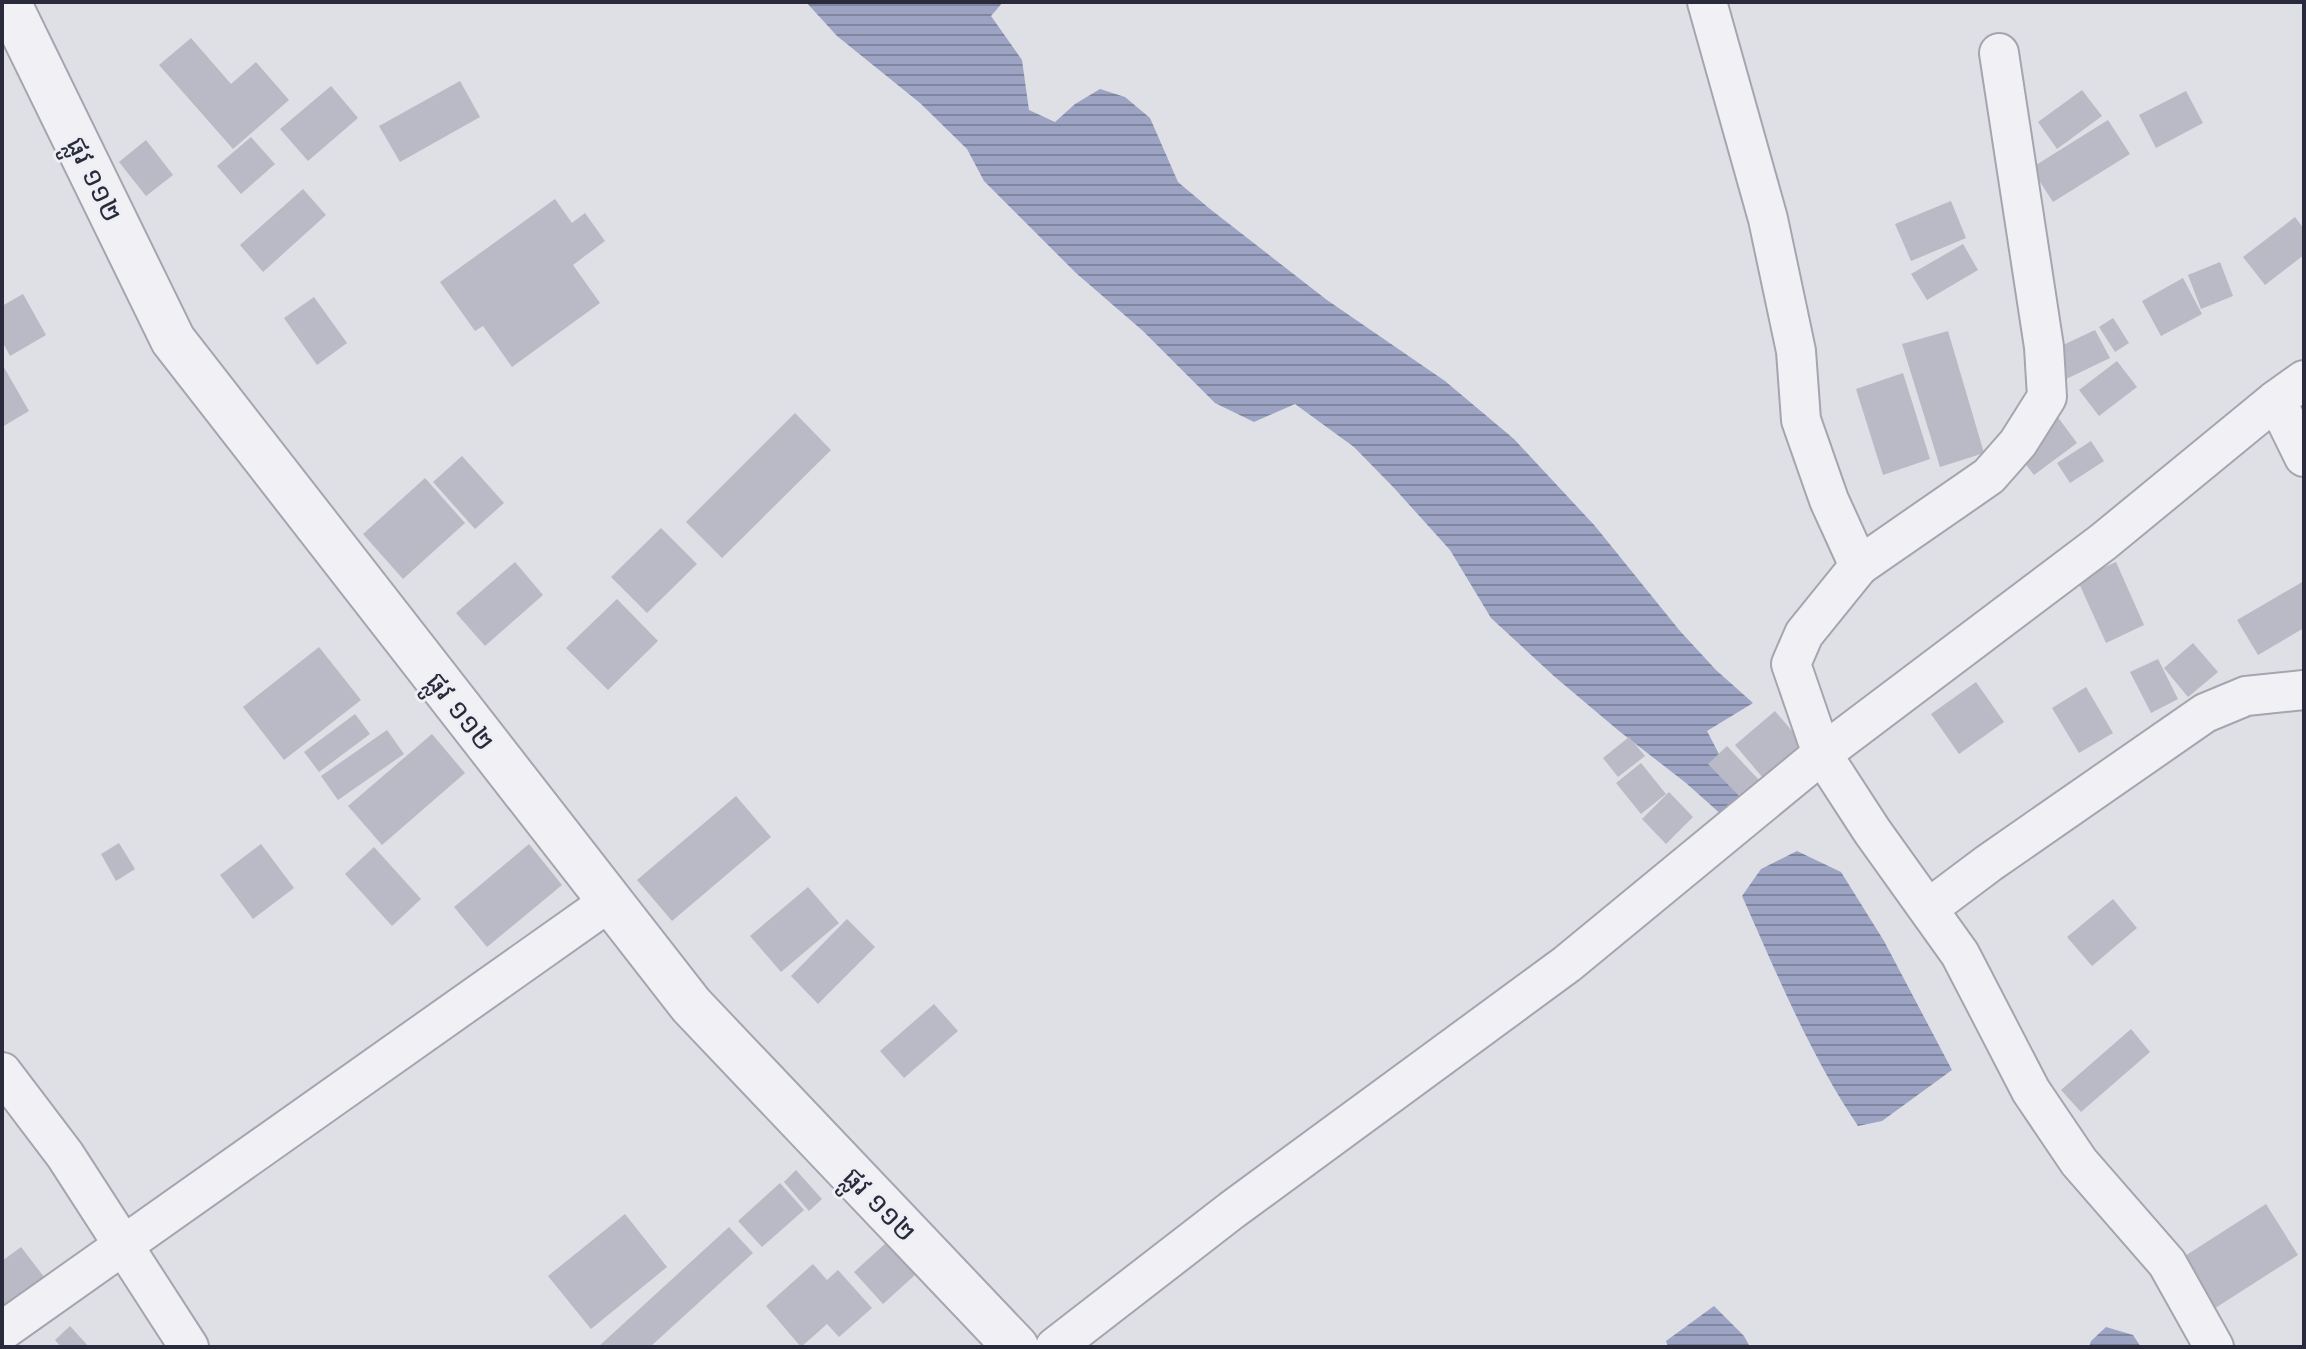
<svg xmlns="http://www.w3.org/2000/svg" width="2306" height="1349" viewBox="0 0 2306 1349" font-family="Quicksand,'Noto Sans Khmer',sans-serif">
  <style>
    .water { fill: url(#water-rules) }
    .building { fill: #babac6 }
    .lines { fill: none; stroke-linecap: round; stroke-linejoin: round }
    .minor-casing { stroke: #a5a5b0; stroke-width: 42 }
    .tertiary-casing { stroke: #a5a5b0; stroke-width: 48 }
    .minor { stroke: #f1f1f5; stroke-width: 38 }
    .tertiary { stroke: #f1f1f5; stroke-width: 44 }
    .labels { text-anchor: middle; stroke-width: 6; stroke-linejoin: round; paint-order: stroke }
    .street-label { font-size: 28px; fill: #292a3c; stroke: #eeeff4 }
  </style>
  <defs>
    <pattern id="water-rules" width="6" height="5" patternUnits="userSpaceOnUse" patternTransform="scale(2)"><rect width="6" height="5" fill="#9da4c3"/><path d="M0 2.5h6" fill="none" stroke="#8086a0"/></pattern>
  </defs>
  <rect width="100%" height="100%" fill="#dfdfe6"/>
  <g class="water">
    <path d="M 806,2 L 1003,2 L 991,16 L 1022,60 L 1029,110 L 1055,122 L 1075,104 L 1100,89 L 1125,97 L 1150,118 L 1178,182 L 1210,209 L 1327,300 L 1445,381 L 1514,439 L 1595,526 L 1680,631 L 1716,670 L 1753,703 L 1707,731 L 1745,804 L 1723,816 L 1686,783 L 1619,731 L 1555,677 L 1491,618 L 1450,550 L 1395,489 L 1354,447 L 1295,404 L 1254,422 L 1215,403 L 1143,331 L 1076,273 L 984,181 L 967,149 L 920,103 L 837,36 Z"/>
    <path d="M 1797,851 L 1841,872 L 1884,941 L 1952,1070 L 1882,1121 L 1858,1126 C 1810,1055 1777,974 1742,896 L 1761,869 Z"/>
    <path d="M 1714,1306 L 1744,1336 L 1750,1347 L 1668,1347 L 1666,1341 Z"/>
    <path d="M 2106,1327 L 2133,1335 L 2141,1347 L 2089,1347 L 2091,1341 Z"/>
  </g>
  <g class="building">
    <path d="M 191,38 L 231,84 L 256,62 L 289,100 L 233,149 L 159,65 Z"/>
    <path d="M 460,81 L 480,117 L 400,162 L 379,126 Z"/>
    <path d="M 331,86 L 358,118 L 308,161 L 280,129 Z"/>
    <path d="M 2082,90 L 2102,116 L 2057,149 L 2038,122 Z"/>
    <path d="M 2186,91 L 2203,123 L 2156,148 L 2139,115 Z"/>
    <path d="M 2108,120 L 2130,154 L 2053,202 L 2031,168 Z"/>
    <path d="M 251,137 L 275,164 L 241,194 L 217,166 Z"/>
    <path d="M 146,140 L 173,175 L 146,196 L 119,162 Z"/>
    <path d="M 303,189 L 326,215 L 263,272 L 240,245 Z"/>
    <path d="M 555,199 L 572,223 L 585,213 L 605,241 L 573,265 L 600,303 L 512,367 L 483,326 L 475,331 L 440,282 Z"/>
    <path d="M 1951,201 L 1966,238 L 1911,261 L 1895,224 Z"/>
    <path d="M 2295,217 L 2304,229 L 2304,255 L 2265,285 L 2243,257 Z"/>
    <path d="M 1963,244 L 1978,270 L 1927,300 L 1911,274 Z"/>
    <path d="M 2220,262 L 2233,296 L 2201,309 L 2188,275 Z"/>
    <path d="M 2183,278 L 2202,314 L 2161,336 L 2142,301 Z"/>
    <path d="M 23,294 L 46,335 L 10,356 L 2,341 L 2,306 Z"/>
    <path d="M 314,297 L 347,343 L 317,365 L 284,318 Z"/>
    <path d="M 2113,318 L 2129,343 L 2115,352 L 2099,327 Z"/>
    <path d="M 2095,330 L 2110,358 L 2060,382 L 2046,353 Z"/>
    <path d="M 1948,331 L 1984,453 L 1940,467 L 1902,344 Z"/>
    <path d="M 2117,361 L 2137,387 L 2099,416 L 2079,390 Z"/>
    <path d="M 2,364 L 29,411 L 2,427 Z"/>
    <path d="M 1903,373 L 1930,459 L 1883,475 L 1856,389 Z"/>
    <path d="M 795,413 L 831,450 L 722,558 L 686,522 Z"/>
    <path d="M 2057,416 L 2077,443 L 2034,475 L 2014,449 Z"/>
    <path d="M 2091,441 L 2104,461 L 2070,483 L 2057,463 Z"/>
    <path d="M 462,456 L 504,503 L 475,529 L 433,482 Z"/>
    <path d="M 425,478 L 465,523 L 403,579 L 363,534 Z"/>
    <path d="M 661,528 L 697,564 L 647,613 L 611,577 Z"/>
    <path d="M 515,562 L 543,595 L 485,646 L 456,613 Z"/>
    <path d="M 2116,562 L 2144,625 L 2106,643 L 2077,579 Z"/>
    <path d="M 2304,581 L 2304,628 L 2258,655 L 2237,620 Z"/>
    <path d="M 617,599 L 658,641 L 608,690 L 566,648 Z"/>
    <path d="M 2193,643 L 2218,672 L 2188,697 L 2164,668 Z"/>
    <path d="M 319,647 L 361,700 L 284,760 L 243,707 Z"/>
    <path d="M 2158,659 L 2178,699 L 2151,713 L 2130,672 Z"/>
    <path d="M 1976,682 L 2004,722 L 1959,754 L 1931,714 Z"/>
    <path d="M 2086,687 L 2113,733 L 2079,753 L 2052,708 Z"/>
    <path d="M 1775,711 L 1809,751 L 1769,785 L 1735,745 Z"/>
    <path d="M 355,714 L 370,734 L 319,772 L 304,752 Z"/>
    <path d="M 387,730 L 404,754 L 338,800 L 321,776 Z"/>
    <path d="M 432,734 L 465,773 L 382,845 L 348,806 Z"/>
    <path d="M 1629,737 L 1645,756 L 1618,777 L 1603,758 Z"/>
    <path d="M 1727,746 L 1759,780 L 1740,797 L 1708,764 Z"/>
    <path d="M 1641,763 L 1666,794 L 1641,814 L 1616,783 Z"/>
    <path d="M 1669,792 L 1693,817 L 1666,844 L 1642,819 Z"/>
    <path d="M 736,796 L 771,837 L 672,921 L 637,880 Z"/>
    <path d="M 119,843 L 135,869 L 116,881 L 101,854 Z"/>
    <path d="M 261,844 L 294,888 L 253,919 L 220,875 Z"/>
    <path d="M 529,844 L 562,885 L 487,947 L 454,907 Z"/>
    <path d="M 374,847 L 421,899 L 392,926 L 345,874 Z"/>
    <path d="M 808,887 L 839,923 L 781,972 L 750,936 Z"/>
    <path d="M 2113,899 L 2137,928 L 2092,966 L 2067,937 Z"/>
    <path d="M 847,919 L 875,947 L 818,1004 L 791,976 Z"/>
    <path d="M 934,1004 L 958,1031 L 904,1078 L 880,1051 Z"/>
    <path d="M 2131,1029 L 2150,1052 L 2081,1112 L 2061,1090 Z"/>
    <path d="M 796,1170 L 822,1199 L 809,1211 L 784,1182 Z"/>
    <path d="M 780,1183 L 804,1210 L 762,1247 L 738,1221 Z"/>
    <path d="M 2266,1204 L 2298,1255 L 2209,1312 L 2177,1261 Z"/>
    <path d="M 625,1214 L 667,1267 L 591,1329 L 548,1276 Z"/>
    <path d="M 729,1227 L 753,1253 L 650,1347 L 598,1347 Z"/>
    <path d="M 897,1233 L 926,1265 L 883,1304 L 854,1272 Z"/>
    <path d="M 21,1247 L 48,1282 L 2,1316 L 2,1261 Z"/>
    <path d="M 813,1264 L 827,1280 L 838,1270 L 872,1308 L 839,1337 L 827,1324 L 801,1347 L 766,1306 Z"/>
    <path d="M 70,1326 L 89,1347 L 61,1347 L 55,1340 Z"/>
  </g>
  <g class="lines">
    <g class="minor-casing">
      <g id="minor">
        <path d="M 1707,2 L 1768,219 L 1796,351 L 1801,420 L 1829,500 L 1859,566 L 1804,634 L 1791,664 L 1822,754 L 1872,831 L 1960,954 L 2031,1091 L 2079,1162 L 2167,1263 L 2214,1347"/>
        <path d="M 2276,400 L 2304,380"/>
        <path d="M 1859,566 L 1989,476 L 2018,443 L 2047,397 L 2044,347 L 1999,53"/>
        <path d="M 1929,908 L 1989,863 L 2205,713 L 2246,696 L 2304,690"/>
        <path d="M 2,1072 L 65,1155 L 189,1347"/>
        <path d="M 2,1331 L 609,902"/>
        <path d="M 1055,1347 L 1232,1210 L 1567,964 L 1822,754 L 2103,542 L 2276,400 L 2304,457"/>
      </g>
    </g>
    <g class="tertiary-casing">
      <path id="tertiary" d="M 8,2 L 173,340 L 691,1005 L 1016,1347"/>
    </g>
    <use href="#minor" class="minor"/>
    <use href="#tertiary" class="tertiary"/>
  </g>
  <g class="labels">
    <g class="street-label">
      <text transform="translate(95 179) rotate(64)" y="10">ផ្លូវ ១១២</text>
      <text transform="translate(461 711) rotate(52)" y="10">ផ្លូវ ១១២</text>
      <text transform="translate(880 1204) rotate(46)" y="10">ផ្លូវ ១១២</text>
    </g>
  </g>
  <rect width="2306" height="1349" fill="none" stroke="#292a3c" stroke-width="8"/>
</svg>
